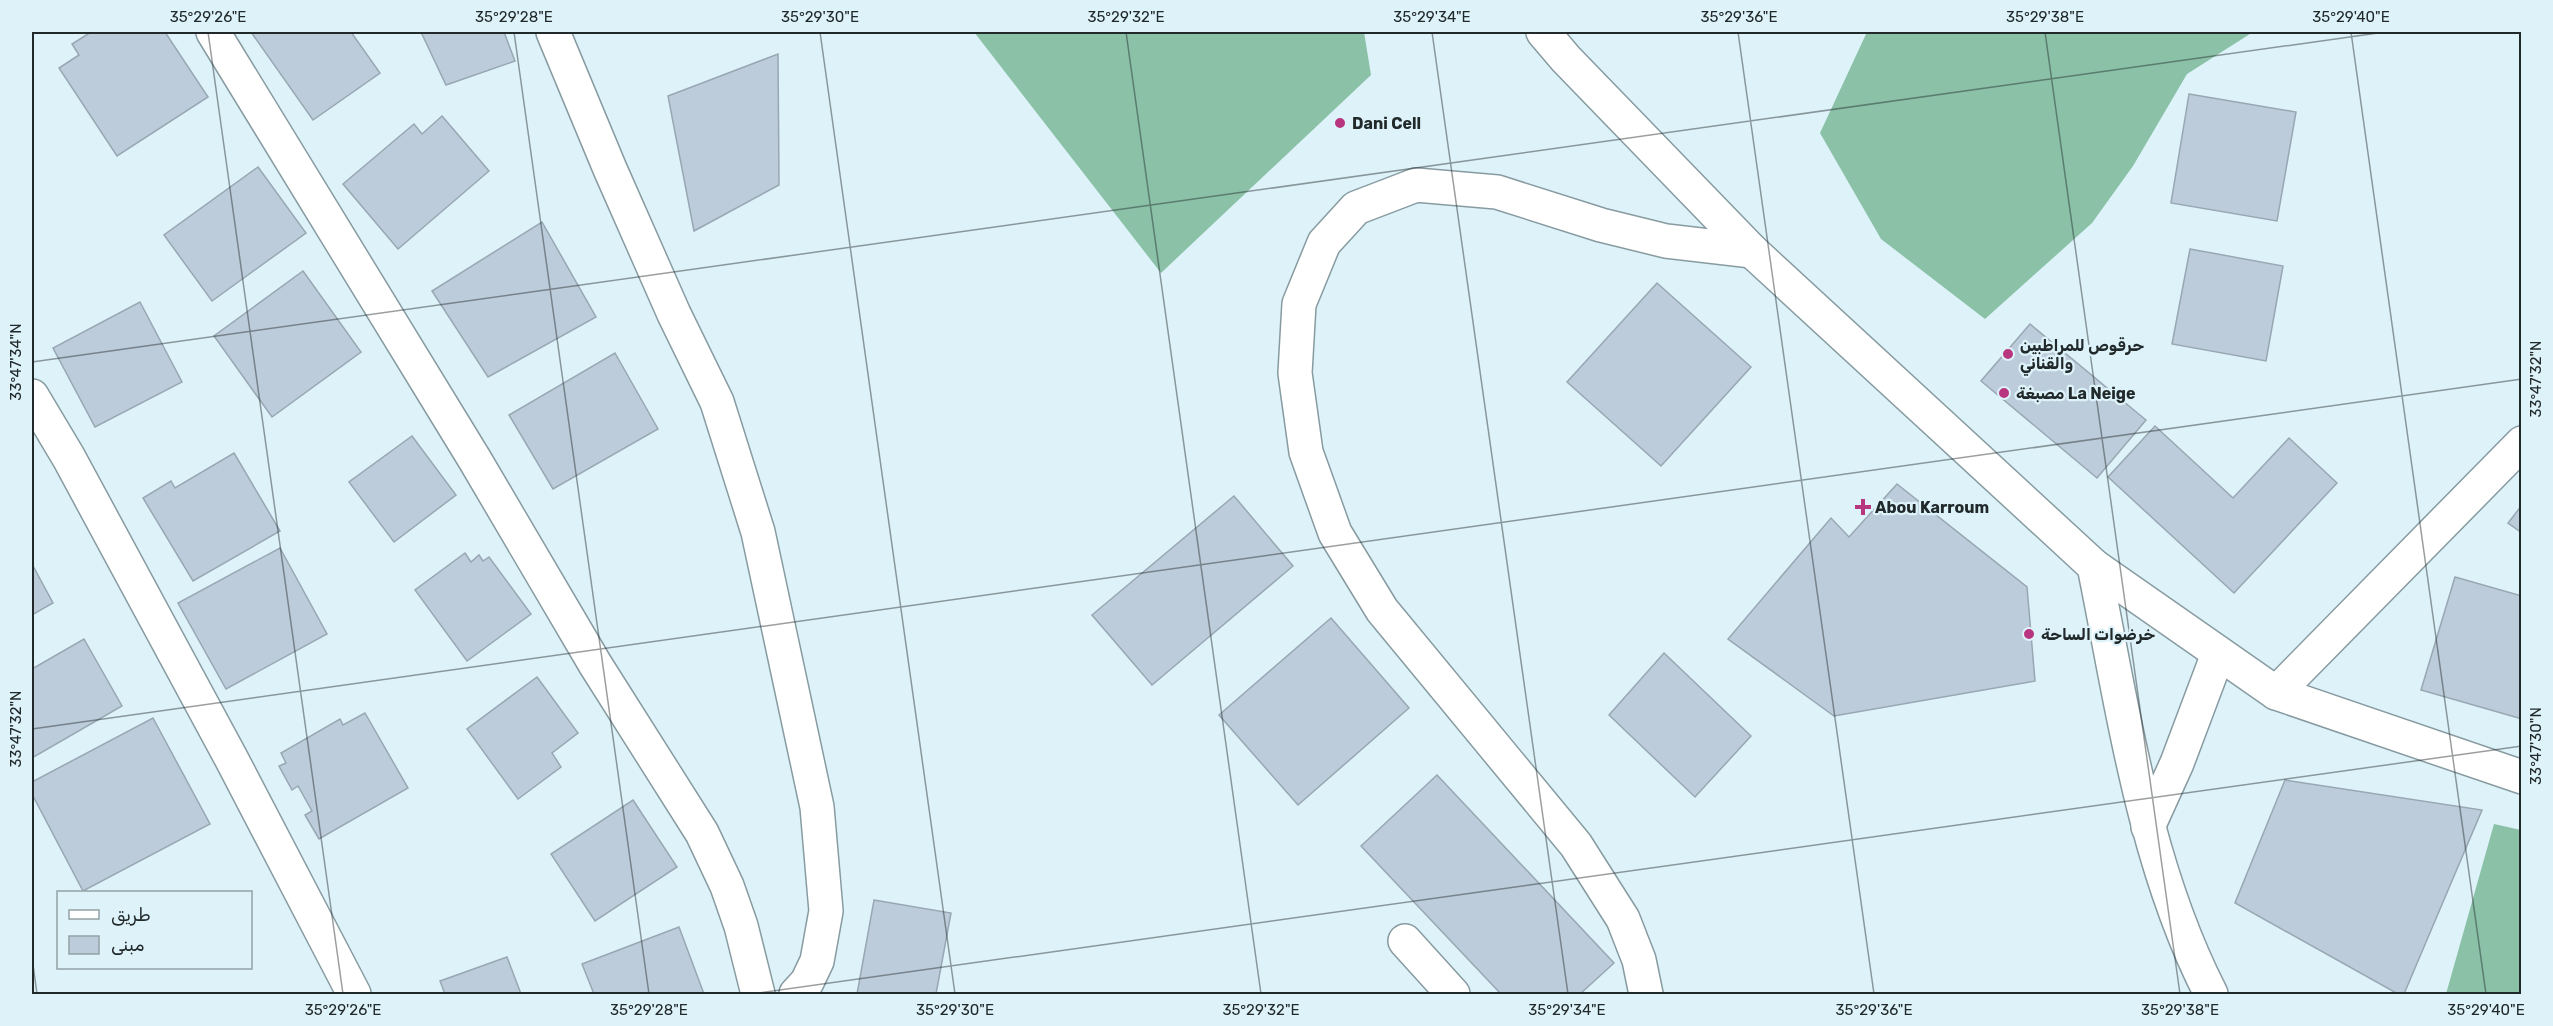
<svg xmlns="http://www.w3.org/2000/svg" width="2553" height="1026" viewBox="0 0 2553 1026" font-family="Rubik,Cairo,sans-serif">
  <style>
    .forest { fill: #8ac1a7 }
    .building { fill: #bdccda; stroke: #98a7b3; stroke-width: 1.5 }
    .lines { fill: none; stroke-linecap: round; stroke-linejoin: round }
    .minor-casing { stroke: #879ba1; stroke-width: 36 }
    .tertiary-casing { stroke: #879ba1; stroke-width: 36 }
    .secondary-casing { stroke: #879ba1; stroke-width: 36 }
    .minor { stroke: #fff; stroke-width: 33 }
    .tertiary { stroke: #fff; stroke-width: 33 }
    .secondary { stroke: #fff; stroke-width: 33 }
    .ticks { fill: none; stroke: #21292b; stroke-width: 1.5; stroke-opacity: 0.45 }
    .poi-dot { fill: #b8367f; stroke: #ddf3f9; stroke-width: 2 }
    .labels { text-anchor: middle; stroke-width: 4.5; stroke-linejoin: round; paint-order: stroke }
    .poi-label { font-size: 16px; font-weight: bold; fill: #21292b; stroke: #ddf3f9; text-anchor: start }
    .neatline { fill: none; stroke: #21292b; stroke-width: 2 }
    .ticks-label { font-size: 15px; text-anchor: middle; fill: #21292b }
  </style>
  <rect width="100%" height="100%" fill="#ddf3f9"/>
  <g class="forest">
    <path d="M 974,32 L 1364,32 L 1371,75 L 1161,273 Z"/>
    <path d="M 1867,32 L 2253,32 L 2187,74 L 2133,166 L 2092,223 L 1985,319 L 1881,239 L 1820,133 Z"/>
    <path d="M 2494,824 L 2521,830 L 2521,994 L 2446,994 Z"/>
  </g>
  <g class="building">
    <path d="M 91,32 L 165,32 L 208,97 L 117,156 L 59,68 L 79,55 L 72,44 Z"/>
    <path d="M 251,32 L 351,32 L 380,73 L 313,120 Z"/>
    <path d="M 421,32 L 504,32 L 515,61 L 446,85 Z"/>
    <path d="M 778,54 L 779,185 L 694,231 L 668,96 Z"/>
    <path d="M 2189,94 L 2296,112 L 2277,221 L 2171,203 Z"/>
    <path d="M 442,116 L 489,171 L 398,249 L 343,184 L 414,124 L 422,134 Z"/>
    <path d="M 258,167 L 306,233 L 212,301 L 164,235 Z"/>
    <path d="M 542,222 L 596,317 L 488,377 L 432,291 Z"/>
    <path d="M 2190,249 L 2283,266 L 2266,361 L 2172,344 Z"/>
    <path d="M 303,271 L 361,352 L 272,417 L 214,336 Z"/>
    <path d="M 1657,283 L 1751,367 L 1661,466 L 1567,382 Z"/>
    <path d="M 140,302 L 182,382 L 95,427 L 53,348 Z"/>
    <path d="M 2030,324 L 2146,420 L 2097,478 L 1981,381 Z"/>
    <path d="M 615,353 L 658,429 L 553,489 L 509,415 Z"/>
    <path d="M 2155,426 L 2233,498 L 2289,438 L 2337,483 L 2234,593 L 2108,477 Z"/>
    <path d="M 412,436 L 456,495 L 394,542 L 349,482 Z"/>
    <path d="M 234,453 L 280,531 L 193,581 L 143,498 L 171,481 L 175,488 Z"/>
    <path d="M 1897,484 L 2027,587 L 2035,681 L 1834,716 L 1728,639 L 1831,518 L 1849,537 Z"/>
    <path d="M 1234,496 L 1293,566 L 1152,685 L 1092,615 Z"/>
    <path d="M 2522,505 L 2522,533 L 2508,523 Z"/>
    <path d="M 280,548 L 327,634 L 226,689 L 178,603 Z"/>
    <path d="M 465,553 L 471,562 L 479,555 L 483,561 L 489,557 L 531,614 L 467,661 L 415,590 Z"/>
    <path d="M 32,564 L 53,603 L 32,615 Z"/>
    <path d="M 2455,577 L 2522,596 L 2522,719 L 2421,690 Z"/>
    <path d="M 1331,618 L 1409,708 L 1298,805 L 1219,715 Z"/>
    <path d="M 84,639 L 122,706 L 32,758 L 32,669 Z"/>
    <path d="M 1664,653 L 1751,736 L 1695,797 L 1609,715 Z"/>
    <path d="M 537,677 L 578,733 L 552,753 L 561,767 L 518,799 L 467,729 Z"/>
    <path d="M 365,713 L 408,788 L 319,839 L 305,815 L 312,811 L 298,786 L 292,790 L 279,766 L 286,763 L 281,753 L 340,719 L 343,725 Z"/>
    <path d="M 153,718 L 210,824 L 83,891 L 32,794 L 32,782 Z"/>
    <path d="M 1437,775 L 1614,963 L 1580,994 L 1501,994 L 1361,846 Z"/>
    <path d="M 2285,780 L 2482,810 L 2404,994 L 2398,994 L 2235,903 Z"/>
    <path d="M 633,800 L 677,867 L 595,921 L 551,854 Z"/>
    <path d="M 874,900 L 951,913 L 936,994 L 857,994 Z"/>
    <path d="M 679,927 L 704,994 L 594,994 L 582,964 Z"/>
    <path d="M 507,957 L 521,994 L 445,994 L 440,981 Z"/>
  </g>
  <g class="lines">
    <g class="minor-casing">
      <g id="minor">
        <path d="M 213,32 L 475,460 L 595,664 L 702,833 L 727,886 L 741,926 L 758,994"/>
        <path d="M 553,32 L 610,169 L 674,314 L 717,402 L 758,532 L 817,807 L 826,911 L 817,961 L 807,982 L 796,994"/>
        <path d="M 32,396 L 69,458 L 231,758 L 354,994"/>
        <path d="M 2276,693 L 2522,443"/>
        <path d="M 1405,941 L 1453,994"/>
        <path d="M 1646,994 L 1639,960 L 1623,919 L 1576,845 L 1382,610 L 1335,533 L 1306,452 L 1295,373 L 1299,304 L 1324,243 L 1356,208 L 1416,185 L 1497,192 L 1601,225 L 1666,241 L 1752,251"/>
      </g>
    </g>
    <g class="tertiary-casing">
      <g id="tertiary">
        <path d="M 2094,566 C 2123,709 2144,864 2211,994"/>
        <path d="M 2148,827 L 2177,763 L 2218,654"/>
      </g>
    </g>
    <g class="secondary-casing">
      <path id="secondary" d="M 1543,32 L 1566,59 L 1752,251 L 2094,566 L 2276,693 L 2522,777"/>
    </g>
    <use href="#minor" class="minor"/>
    <use href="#tertiary" class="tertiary"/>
    <use href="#secondary" class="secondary"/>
  </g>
  <path class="ticks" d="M 208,32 L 343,994M 514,32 L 649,994M 820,32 L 955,994M 1126,32 L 1261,994M 1432,32 L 1568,994M 1738,32 L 1874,994M 2045,32 L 2180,994M 2351,32 L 2486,994M 32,362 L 2385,32M 32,729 L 2522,379M 32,957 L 37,994M 751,994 L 2522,746"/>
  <g class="poi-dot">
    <circle cx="1340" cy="123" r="6"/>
    <circle cx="2008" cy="354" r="6"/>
    <circle cx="2004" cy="393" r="6"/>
    <path d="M1860 498h6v6h6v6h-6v6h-6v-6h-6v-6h6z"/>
    <circle cx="2029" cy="634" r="6"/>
  </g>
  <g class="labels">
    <g class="poi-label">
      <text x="1352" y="129">Dani Cell</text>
      <text x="2020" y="351">حرقوص للمراطبين<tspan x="2020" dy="18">والقناني</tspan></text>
      <text x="2016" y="399">مصبغة La Neige</text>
      <text x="1875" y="513">Abou Karroum</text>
      <text x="2041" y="640">خرضوات الساحة</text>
    </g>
  </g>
  <rect width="2553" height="1026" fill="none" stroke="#ddf3f9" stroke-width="66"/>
  <rect x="57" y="891" width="195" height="78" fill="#ddf3f9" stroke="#92a2a7" stroke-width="1.5"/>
  <rect x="69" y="910" width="30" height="9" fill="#ffffff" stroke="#92a2a7" stroke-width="1.5"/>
  <text x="111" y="921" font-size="18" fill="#21292b">طريق</text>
  <rect x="69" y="936" width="30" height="18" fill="#bdccda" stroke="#92a2a7" stroke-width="1.5"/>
  <text x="111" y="951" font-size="18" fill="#21292b">مبنى</text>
  <rect x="33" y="33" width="2487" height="960" class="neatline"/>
  <g class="ticks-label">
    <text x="208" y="22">35°29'26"E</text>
    <text x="514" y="22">35°29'28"E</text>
    <text x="820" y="22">35°29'30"E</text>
    <text x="1126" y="22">35°29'32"E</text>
    <text x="1432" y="22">35°29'34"E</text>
    <text x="1739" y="22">35°29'36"E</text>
    <text x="2045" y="22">35°29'38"E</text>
    <text x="2351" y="22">35°29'40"E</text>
    <text transform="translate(16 362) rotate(-90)" y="5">33°47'34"N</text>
    <text transform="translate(2536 379) rotate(-90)" y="5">33°47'32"N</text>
    <text transform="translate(16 729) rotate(-90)" y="5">33°47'32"N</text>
    <text transform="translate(2536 746) rotate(-90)" y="5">33°47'30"N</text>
    <text x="343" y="1015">35°29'26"E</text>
    <text x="649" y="1015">35°29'28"E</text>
    <text x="955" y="1015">35°29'30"E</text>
    <text x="1261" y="1015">35°29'32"E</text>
    <text x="1567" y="1015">35°29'34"E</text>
    <text x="1874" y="1015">35°29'36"E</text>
    <text x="2180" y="1015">35°29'38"E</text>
    <text x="2486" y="1015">35°29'40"E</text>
  </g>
</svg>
